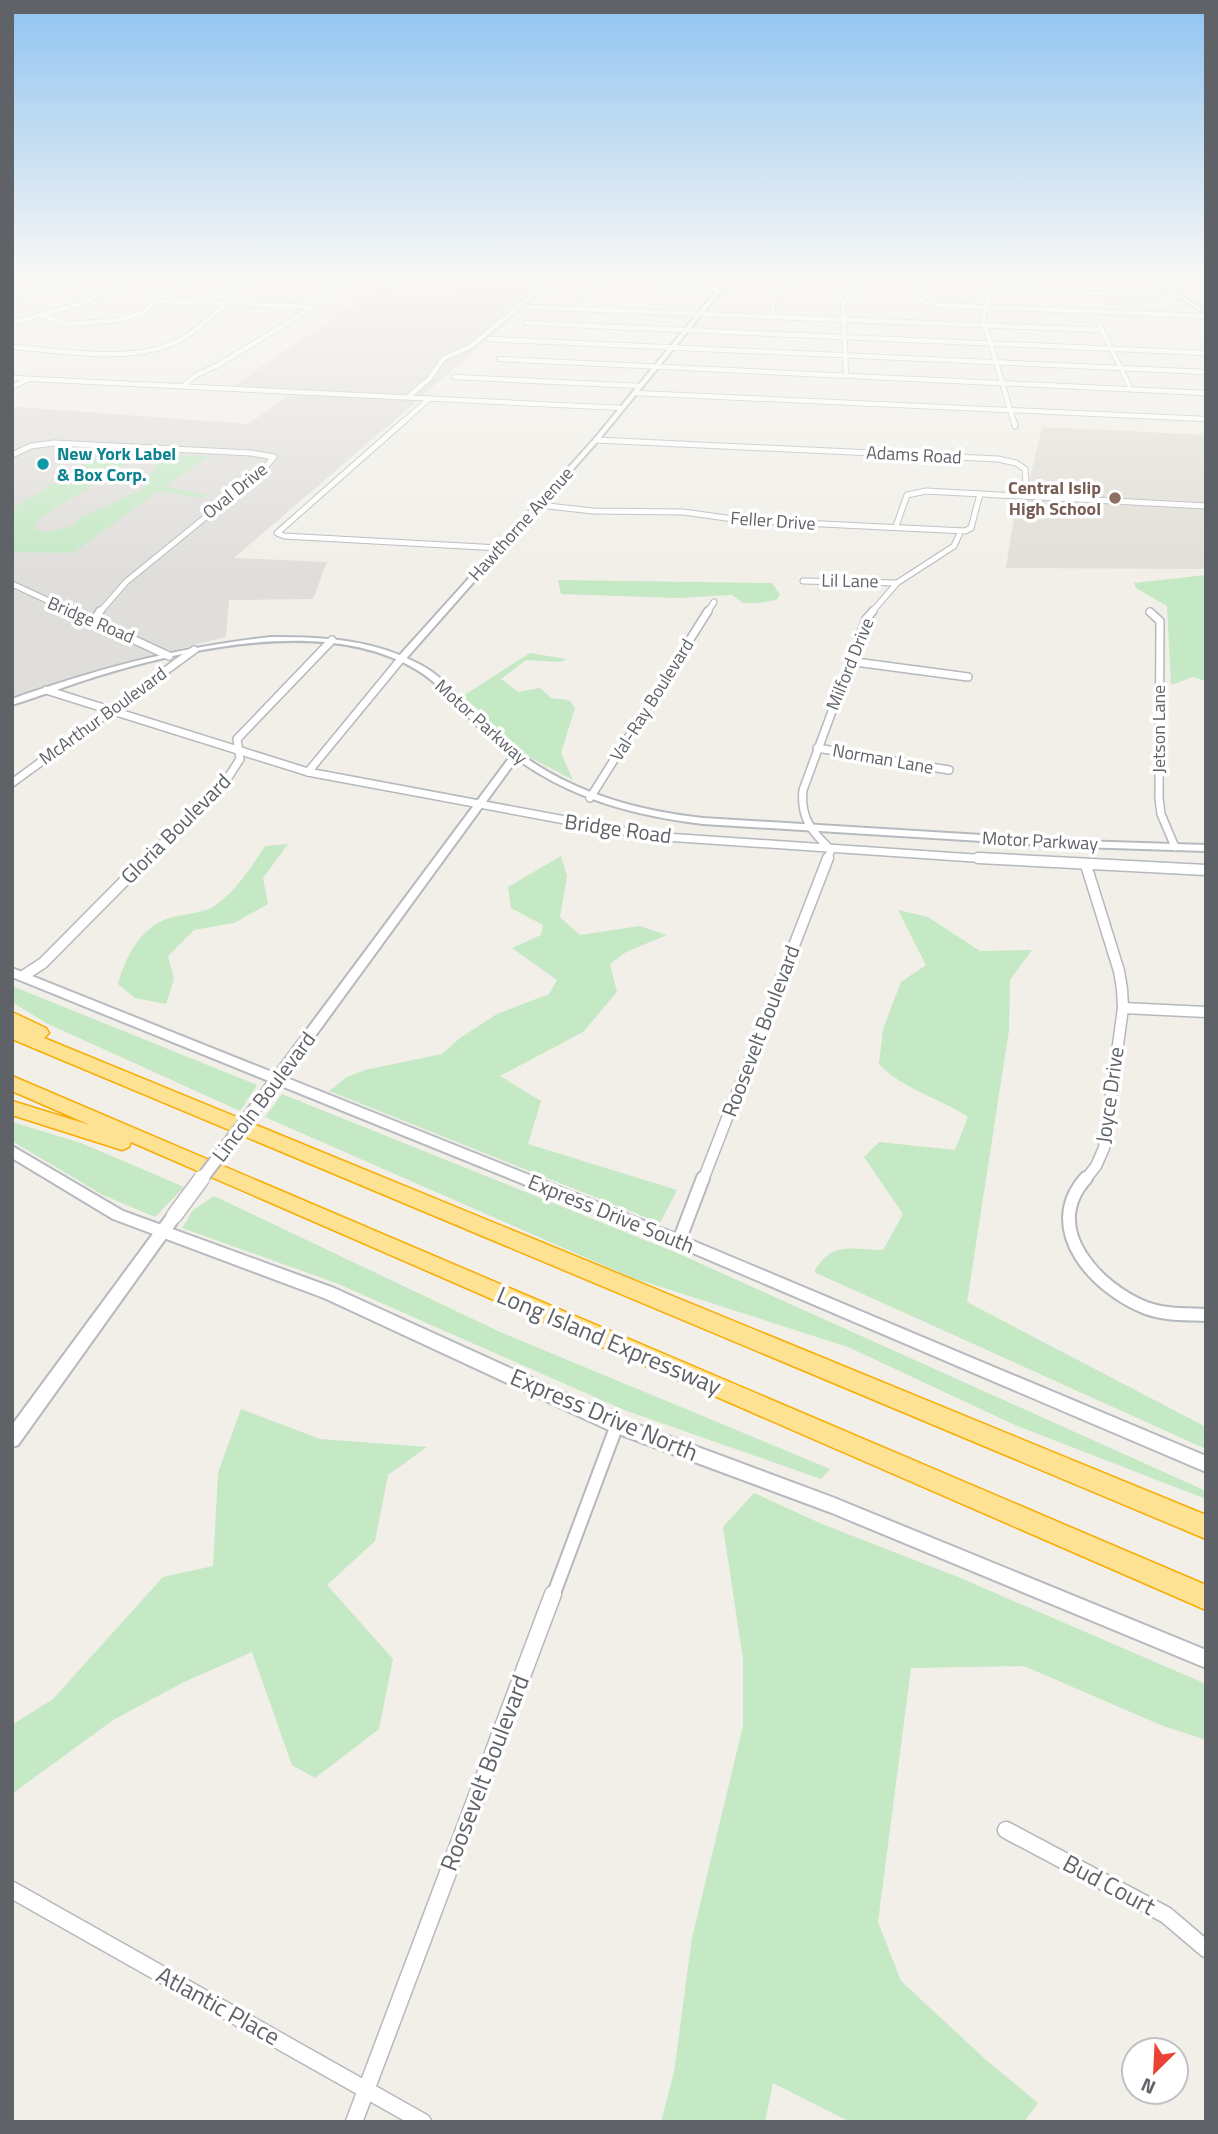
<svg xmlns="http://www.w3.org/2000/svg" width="1218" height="2134" viewBox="0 0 1218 2134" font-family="'Titillium Web',sans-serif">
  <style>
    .commercial { fill: #fef7e0 }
    .industrial { fill: #e0deda }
    .education { fill: #e1ded6 }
    .green { fill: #c5e8c5 }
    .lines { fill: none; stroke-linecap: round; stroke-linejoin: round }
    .minor-far5-casing { stroke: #b5b8bc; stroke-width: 6 }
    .minor-far4-casing { stroke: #b5b8bc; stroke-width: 7 }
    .minor-far3-casing { stroke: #b5b8bc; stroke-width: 10 }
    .minor-far2-casing { stroke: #b5b8bc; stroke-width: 13 }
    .minor-far1-casing { stroke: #b5b8bc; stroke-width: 16 }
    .minor-casing { stroke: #b5b8bc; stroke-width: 19 }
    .tertiary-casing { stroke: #b5b8bc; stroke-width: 4 }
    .secondary-casing { stroke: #b6babf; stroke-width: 4 }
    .motorway-casing { stroke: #f9ab00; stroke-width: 3 }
    .minor-far5 { stroke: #fff; stroke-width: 4.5 }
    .minor-far4 { stroke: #fff; stroke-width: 5 }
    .minor-far3 { stroke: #fff; stroke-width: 7 }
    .minor-far2 { stroke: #fff; stroke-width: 10 }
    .minor-far1 { stroke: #fff; stroke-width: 12 }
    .minor { stroke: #fff; stroke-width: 16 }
    .tertiary { fill: #fff; fill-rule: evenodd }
    .secondary { fill: #fff; fill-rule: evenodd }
    .motorway { fill: #fde293; fill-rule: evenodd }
    .tertiary-bridge-far1-casing { stroke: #b5b8bc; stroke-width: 15; stroke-linecap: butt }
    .tertiary-bridge-casing { stroke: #b5b8bc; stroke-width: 18; stroke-linecap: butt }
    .tertiary-bridge-far1 { stroke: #fff; stroke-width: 11 }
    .tertiary-bridge { stroke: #fff; stroke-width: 15 }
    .culture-dot { fill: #0f9aa8; stroke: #fff; stroke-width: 2.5 }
    .education-dot { fill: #8d6e63; stroke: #fff; stroke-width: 2.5 }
    .labels { text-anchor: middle; stroke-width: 7; stroke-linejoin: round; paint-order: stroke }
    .far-culture-label { font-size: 18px; font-weight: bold; fill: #0d838f; stroke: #fff; text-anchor: start }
    .far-street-label { font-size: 18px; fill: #5f6368; stroke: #fff }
    .far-education-label { font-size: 18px; font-weight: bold; fill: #785e54; stroke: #fff; text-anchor: end }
    .street-label { font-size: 21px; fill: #5f6368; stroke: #fff }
    .near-street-label { font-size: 24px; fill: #5f6368; stroke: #fff }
  </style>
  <rect width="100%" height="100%" fill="#f1efe8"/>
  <path class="commercial" d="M 1153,275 L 1206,275 L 1206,298 L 1194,289 L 1172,289 Z"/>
  <path class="industrial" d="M 291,394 L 418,400 L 234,558 L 327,562 L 313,599 L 229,600 L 226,637 L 100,669 L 12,699 L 12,410 L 18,407 L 248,424 Z"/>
  <g class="education">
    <path d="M 481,275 L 563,275 L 423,395 L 232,387 L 370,293 L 448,299 Z"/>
    <path d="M 1042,427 L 1206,435 L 1206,569 L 1006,568 L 1017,498 L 1025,498 Z"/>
  </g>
  <g class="green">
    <path d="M 104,452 L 142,454 L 40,518 L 34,528 L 44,532 L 73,526 L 78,519 L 142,489 L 163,455 L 209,456 L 165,487 L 208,495 L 203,498 L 158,491 L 73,553 L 12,552 L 12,509 Z"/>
    <path d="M 1206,575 L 1206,681 L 1193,677 L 1171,685 L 1167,606 L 1136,588 L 1134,583 Z"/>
    <path d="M 558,580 L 772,583 L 780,595 L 776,600 L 759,603 L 743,603 L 732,595 L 677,598 L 561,594 Z"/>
    <path d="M 530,653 L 566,659 L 560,662 L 526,660 L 501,679 L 518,692 L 540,688 L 551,698 L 569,700 L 575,708 L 561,753 L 573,780 L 522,753 L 463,696 Z"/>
    <path d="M 288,844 L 263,878 L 268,904 L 234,923 L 194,930 L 168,956 L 174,979 L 166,1004 L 135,998 L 118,984 C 126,955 142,924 174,917 C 185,914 201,913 211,908 C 233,896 252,866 265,846 Z"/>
    <path d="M 561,856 L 567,876 L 560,917 L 580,935 L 640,926 L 667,935 L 626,952 L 610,964 L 617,992 L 583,1032 L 500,1076 L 541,1101 L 528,1144 L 677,1190 L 660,1223 L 329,1091 L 347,1077 L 365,1070 L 442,1054 L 460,1038 L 497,1014 L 549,994 L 557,980 L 512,948 L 541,935 L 543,925 L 511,908 L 508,887 Z"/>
    <path d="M 898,910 L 928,917 L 980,951 L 1032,950 L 1010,980 L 1009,1030 L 967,1302 L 1206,1427 L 1206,1449 L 814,1272 C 833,1240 850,1250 883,1250 L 903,1214 L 864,1157 L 879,1142 L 955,1150 L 968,1117 C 940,1098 902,1089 879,1064 L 883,1029 L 901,982 L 926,965 Z"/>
    <path d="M 12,986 L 257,1085 L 240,1111 L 46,1023 L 12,1002 Z"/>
    <path d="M 282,1094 L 677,1253 L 1206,1491 L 1206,1499 L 1015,1425 L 848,1347 L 630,1277 L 265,1117 Z"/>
    <path d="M 12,1122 L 81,1143 L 184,1187 L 155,1217 L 103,1195 L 12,1141 Z"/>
    <path d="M 214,1196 L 498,1331 L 830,1469 L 821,1479 L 624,1410 L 336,1283 L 182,1228 L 193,1210 Z"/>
    <path d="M 241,1409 L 320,1439 L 427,1447 L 388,1475 L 375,1541 L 327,1585 L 393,1659 L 379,1729 L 315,1778 L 292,1765 L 252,1652 L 184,1682 L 113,1720 L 12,1794 L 12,1725 L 53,1699 L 163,1577 L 213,1566 L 218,1473 Z"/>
    <path d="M 754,1493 L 822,1524 L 958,1577 L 1206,1684 L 1206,1740 L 1163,1726 L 1024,1666 L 911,1668 L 878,1922 L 901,1981 L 985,2059 L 1038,2103 L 1024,2122 L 850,2122 L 773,2083 L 765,2122 L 661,2122 L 674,2072 L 692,1938 L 743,1726 L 743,1659 L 723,1527 Z"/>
  </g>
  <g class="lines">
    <g class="minor-far5-casing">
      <g id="minor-far5">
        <path d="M 995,275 L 983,318 L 1014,423"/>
        <path d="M 926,276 L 916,298 L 934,305 L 1206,316"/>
        <path d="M 12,278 L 16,275"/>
        <path d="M 342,282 C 374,285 405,292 435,275"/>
        <path d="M 667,287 L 720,289"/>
        <path d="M 991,289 L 1178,296"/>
        <path d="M 661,292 L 677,275"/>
        <path d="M 12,297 L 88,275"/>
        <path d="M 155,301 L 313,307"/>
        <path d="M 206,303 L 258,275"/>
        <path d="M 528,307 L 1102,330"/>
        <path d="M 582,309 L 594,281 L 601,275"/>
        <path d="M 41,315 L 68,324 L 121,320 L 144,312 L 162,293 L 196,275"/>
        <path d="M 773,317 L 773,303 L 793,275"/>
        <path d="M 1098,322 L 1131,389"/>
        <path d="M 12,323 L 83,303 L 122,283 L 124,280 L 120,275"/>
        <path d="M 526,323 L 1206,353"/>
        <path d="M 489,339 L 1206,372"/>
        <path d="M 12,347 C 62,350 121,363 169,345 C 191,337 208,319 226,304"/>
        <path d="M 499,359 L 1206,393"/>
        <path d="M 846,376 L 843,305 L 858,275"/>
        <path d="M 454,377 L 639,386"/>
        <path d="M 12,378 L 622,408"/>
        <path d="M 183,386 L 195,376 L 218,365 L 313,307 L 335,285 L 351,275"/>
        <path d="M 12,387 L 29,379"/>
        <path d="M 635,393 L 1206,419"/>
        <path d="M 408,397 L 430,378 L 443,359 L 471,346 L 557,275"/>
        <path d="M 402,423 L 430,398"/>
      </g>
    </g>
    <g class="minor-far4-casing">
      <g id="minor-far4">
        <path d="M 404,421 L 277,533 L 284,536 L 499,548"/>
        <path d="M 1014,421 L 1015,426"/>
        <path d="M 596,440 L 998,459 L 1016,463 L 1025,469 L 1027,496"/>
        <path d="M 12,455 L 31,446 L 54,443 L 251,453 L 274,457 L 262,471 L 126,582 L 99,613"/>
        <path d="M 539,505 L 593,511 L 683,512 L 741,520 L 965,531 L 971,528 L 980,494"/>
        <path d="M 896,526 L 907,495 L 926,491 L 1206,506"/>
        <path d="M 803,581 L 897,583"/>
        <path d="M 12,584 L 75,613"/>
        <path d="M 707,613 L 714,602"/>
        <path d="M 871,613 L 897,583 L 954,546 L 959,535"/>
      </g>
    </g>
    <g class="minor-far3-casing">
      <g id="minor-far3">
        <path d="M 72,611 L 169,656"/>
        <path d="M 1150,612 L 1160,621 L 1159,798 L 1161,814 L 1175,847"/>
        <path d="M 94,620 L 100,611"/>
        <path d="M 848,661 L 968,677"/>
        <path d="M 46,690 L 308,772 L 651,836 L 1003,860"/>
        <path d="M 817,748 L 949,770"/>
        <path d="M 308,772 L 401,659"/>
        <path d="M 12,783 L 194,650"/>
        <path d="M 590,798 L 708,611"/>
        <path d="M 146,860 L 229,776 L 240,759 L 237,739 L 332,640"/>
        <path d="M 827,860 L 831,850 C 812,832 800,818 803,790 L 866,619 L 873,611"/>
      </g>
    </g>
    <g class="minor-far2-casing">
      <g id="minor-far2">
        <path d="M 978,858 L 1206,870"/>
        <path d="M 23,976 L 43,963 L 147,858"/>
        <path d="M 1123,1008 L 1206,1012"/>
        <path d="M 703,1180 L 828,858"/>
        <path d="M 1085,1180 L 1096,1166 L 1104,1148 L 1123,1008 L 1122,989 L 1119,971 L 1086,865"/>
      </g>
    </g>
    <g class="minor-far1-casing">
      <g id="minor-far1">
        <path d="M 1086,1178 C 1040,1229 1097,1289 1146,1308 C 1165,1315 1186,1314 1206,1315"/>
        <path d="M 679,1241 L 703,1178"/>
        <path d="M 553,1596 L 617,1425"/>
      </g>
    </g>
    <g class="minor-casing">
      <g id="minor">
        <path d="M 1006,1830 L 1166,1915 L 1206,1949"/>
        <path d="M 12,1890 L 423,2122"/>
        <path d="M 354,2122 L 553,1594"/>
      </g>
    </g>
    <g class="tertiary-casing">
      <g id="tertiary">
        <path d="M 729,275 L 734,275 L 598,441 L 404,661 L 398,661 L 398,657 L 594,439 Z"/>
        <path d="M 515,753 L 520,756 L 518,758 L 270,1098 L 262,1098 L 260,1094 L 262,1090 L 512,754 Z"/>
        <path d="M 174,1210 L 179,1212 L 181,1216 L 179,1220 L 18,1445 L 12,1447 L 12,1425 L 169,1212 Z"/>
      </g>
    </g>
    <g class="secondary-casing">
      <g id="secondary">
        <path d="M 1143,275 L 1149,275 L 1206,311 L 1206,314 Z"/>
        <path d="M 271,637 C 324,637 373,639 421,665 C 449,680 468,709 491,730 C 552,786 622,809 703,818 L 1079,841 L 1206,845 L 1206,851 L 1079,847 L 703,824 C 620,814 550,792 487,735 C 463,714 445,687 417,670 C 331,618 199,646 108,673 C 76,682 44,695 12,705 L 12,699 C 99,668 179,647 271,637 Z"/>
        <path d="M 12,968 L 684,1237 L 1206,1456 L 1206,1472 L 674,1245 L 12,977 Z"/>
        <path d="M 12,1146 L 123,1211 L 334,1288 L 620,1418 L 832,1497 L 1206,1650 L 1206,1668 L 832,1513 L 611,1431 L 324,1298 L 113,1219 L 12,1158 Z"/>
      </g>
    </g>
    <g class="motorway-casing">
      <g id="motorway">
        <path d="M 12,1012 L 46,1028 L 49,1033 L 44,1038 L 1206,1515 L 1206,1539 L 12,1039 Z"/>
        <path d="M 12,1076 L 1206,1585 L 1206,1610 L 131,1142 L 129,1147 L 122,1150 L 12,1115 L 12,1101 L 90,1125 L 12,1091 Z"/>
      </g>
    </g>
    <use href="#minor-far5" class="minor-far5"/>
    <use href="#minor-far4" class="minor-far4"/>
    <use href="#minor-far3" class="minor-far3"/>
    <use href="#minor-far2" class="minor-far2"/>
    <use href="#minor-far1" class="minor-far1"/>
    <use href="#minor" class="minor"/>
    <use href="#tertiary" class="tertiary"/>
    <use href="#secondary" class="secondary"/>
    <use href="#motorway" class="motorway"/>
    <g class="tertiary-bridge-far1-casing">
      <path id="tertiary-bridge-far1" d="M 201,1180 L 266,1094"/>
    </g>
    <g class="tertiary-bridge-casing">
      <path id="tertiary-bridge" d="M 174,1216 L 202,1178"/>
    </g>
    <use href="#tertiary-bridge-far1" class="tertiary-bridge-far1"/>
    <use href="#tertiary-bridge" class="tertiary-bridge"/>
  </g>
  <linearGradient id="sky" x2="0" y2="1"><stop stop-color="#8fc3f1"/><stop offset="0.48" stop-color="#f9f8f5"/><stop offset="1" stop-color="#f9f8f5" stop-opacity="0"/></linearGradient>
  <rect width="1218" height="574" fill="url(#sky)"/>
  <circle class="culture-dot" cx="43" cy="464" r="7"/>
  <circle class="education-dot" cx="1115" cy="498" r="7"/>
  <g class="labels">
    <g class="far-culture-label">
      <text x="57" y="460">New York Label<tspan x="57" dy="21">&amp; Box Corp.</tspan></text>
    </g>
    <g class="far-street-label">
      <text transform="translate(914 455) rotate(3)" y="6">Adams Road</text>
      <text transform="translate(235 491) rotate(-39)" y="6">Oval Drive</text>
      <text transform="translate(773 521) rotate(4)" y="6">Feller Drive</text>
      <text transform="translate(521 524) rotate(-48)" y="6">Hawthorne Avenue</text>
      <text transform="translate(850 581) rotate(1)" y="6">Lil Lane</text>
      <text transform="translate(91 620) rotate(23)" y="6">Bridge Road</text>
      <text transform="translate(850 664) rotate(-68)" y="6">Milford Drive</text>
      <text transform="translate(652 700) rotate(-58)" y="6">Val-Ray Boulevard</text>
      <text transform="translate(103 716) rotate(-36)" y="6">McArthur Boulevard</text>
      <text transform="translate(481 722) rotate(42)" y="6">Motor Parkway</text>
      <text transform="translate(1159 729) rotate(-90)" y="6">Jetson Lane</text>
      <text transform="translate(883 759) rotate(10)" y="6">Norman Lane</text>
      <text transform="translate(1040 841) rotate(3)" y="6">Motor Parkway</text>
    </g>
    <g class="far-education-label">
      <text x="1101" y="494">Central Islip<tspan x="1101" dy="21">High School</tspan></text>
    </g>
    <g class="street-label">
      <text transform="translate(176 829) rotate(-45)" y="7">Gloria Boulevard</text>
      <text transform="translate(618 829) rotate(8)" y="7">Bridge Road</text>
      <text transform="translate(761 1031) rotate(-69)" y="7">Roosevelt Boulevard</text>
      <text transform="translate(1110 1095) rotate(-82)" y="7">Joyce Drive</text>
      <text transform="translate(264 1097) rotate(-53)" y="7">Lincoln Boulevard</text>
      <text transform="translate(611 1214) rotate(22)" y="7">Express Drive South</text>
    </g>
    <g class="near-street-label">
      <text transform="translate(609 1341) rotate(23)" y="8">Long Island Expressway</text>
      <text transform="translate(604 1415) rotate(23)" y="8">Express Drive North</text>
      <text transform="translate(485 1773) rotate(-69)" y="8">Roosevelt Boulevard</text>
      <text transform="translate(1109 1885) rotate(28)" y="8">Bud Court</text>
      <text transform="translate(218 2006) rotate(29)" y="8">Atlantic Place</text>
    </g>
  </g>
  <rect width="1218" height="2134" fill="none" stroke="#5f6368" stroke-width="28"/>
  <g transform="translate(1155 2071) rotate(204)"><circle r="33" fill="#ffffff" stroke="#bfc1c3" stroke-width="2"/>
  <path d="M0-5L12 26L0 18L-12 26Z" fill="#ea4335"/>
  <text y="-10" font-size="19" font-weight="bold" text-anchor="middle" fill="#5f6368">N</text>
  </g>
</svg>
